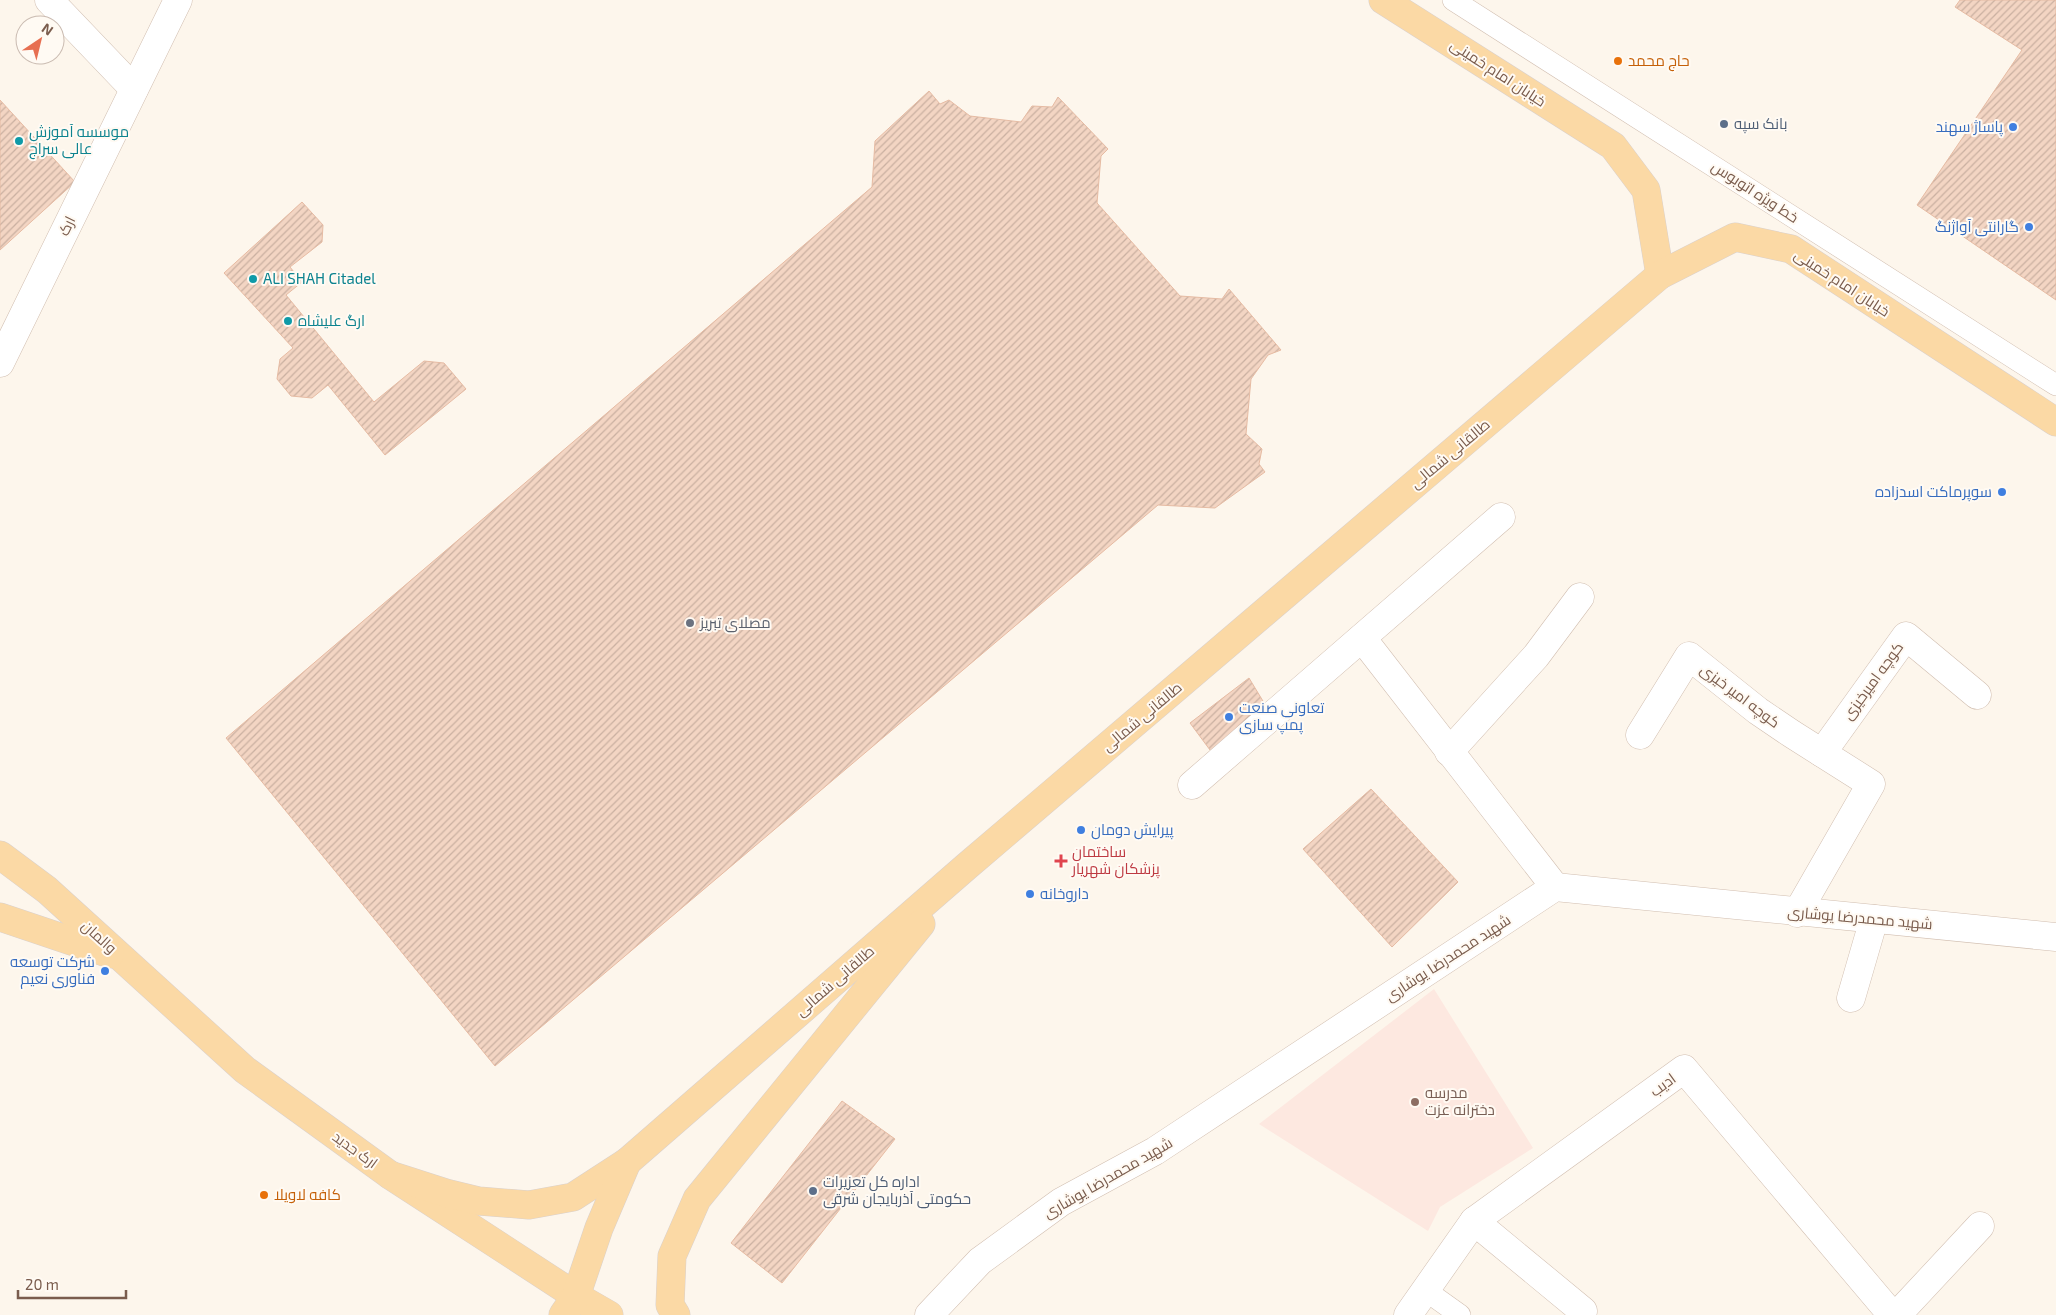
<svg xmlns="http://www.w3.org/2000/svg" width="2056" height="1315" viewBox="0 0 2056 1315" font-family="'Exo 2',Cairo,sans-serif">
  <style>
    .commercial { fill: #fde8e0 }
    .building { fill: url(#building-hatch); stroke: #e6bba3 }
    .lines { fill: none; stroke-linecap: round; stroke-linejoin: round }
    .lane-casing { stroke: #d1beb0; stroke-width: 22 }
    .street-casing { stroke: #d1beb0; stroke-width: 29 }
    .primary-casing { stroke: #dad1cd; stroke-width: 29 }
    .lane { stroke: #fff; stroke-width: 21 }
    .street { stroke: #fff; stroke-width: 28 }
    .primary { stroke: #fbd9a5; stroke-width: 28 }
    .food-dot { fill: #e8710a; stroke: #fffaf3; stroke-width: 2 }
    .service-dot { fill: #5c6f8a; stroke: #fffaf3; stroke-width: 2 }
    .shop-dot { fill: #3f7fe0; stroke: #fffaf3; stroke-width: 2 }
    .culture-dot { fill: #0f9aa8; stroke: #fffaf3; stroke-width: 2 }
    .worship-dot { fill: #6b7280; stroke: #fffaf3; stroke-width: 2 }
    .health-dot { fill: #e0444e; stroke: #fffaf3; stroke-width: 2 }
    .education-dot { fill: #8d6e63; stroke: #fffaf3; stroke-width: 2 }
    .labels { text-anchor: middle; stroke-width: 4; stroke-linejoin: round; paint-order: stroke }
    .food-label { font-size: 15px; fill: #c56008; stroke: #fffaf3; text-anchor: start }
    .street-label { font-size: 15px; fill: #7a5c4d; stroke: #fffaf3 }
    .service-label { font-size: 15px; fill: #4e5e75; stroke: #fffaf3; text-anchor: start }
    .shop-label { font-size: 15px; fill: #366cbe; stroke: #fffaf3; text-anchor: end }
    .culture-label { font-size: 15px; fill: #0d838f; stroke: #fffaf3; text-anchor: start }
    .worship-label { font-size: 15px; fill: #5b616d; stroke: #fffaf3; text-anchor: start }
    .health-label { font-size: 15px; fill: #be3a42; stroke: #fffaf3; text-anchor: start }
    .education-label { font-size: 15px; fill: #785e54; stroke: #fffaf3; text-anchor: start }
  </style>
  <defs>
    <pattern id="building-hatch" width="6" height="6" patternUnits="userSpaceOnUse" patternTransform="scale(1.25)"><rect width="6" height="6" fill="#f3d5c3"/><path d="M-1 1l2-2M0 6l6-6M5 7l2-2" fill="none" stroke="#cab0a1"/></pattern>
  </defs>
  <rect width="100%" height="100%" fill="#fdf6ec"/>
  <path class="commercial" d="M 1434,989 L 1533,1148 L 1440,1207 L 1428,1231 L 1259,1124 Z"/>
  <g class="building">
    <path d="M 1960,0 L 2056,0 L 2056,300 L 1917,205 L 2022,50 L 1955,7 Z"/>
    <path d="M 929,91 L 940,104 L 949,100 L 970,116 L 1021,122 L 1032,106 L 1052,107 L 1058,97 L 1108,149 L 1101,156 L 1097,203 L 1180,296 L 1222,299 L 1229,289 L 1281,350 L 1268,355 L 1251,379 L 1246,434 L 1262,449 L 1259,464 L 1265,472 L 1215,508 L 1158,505 L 495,1066 L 226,738 L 872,187 L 875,141 Z"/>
    <path d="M 0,100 L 75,182 L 0,250 Z"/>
    <path d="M 302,202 L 323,225 L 322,242 L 290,267 L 302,282 L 286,295 L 374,402 L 424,361 L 444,363 L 466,389 L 385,455 L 328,385 L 312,398 L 291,396 L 277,379 L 280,359 L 293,348 L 224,273 Z"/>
    <path d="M 1249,678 L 1269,711 L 1213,754 L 1190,723 Z"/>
    <path d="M 1371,789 L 1458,882 L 1392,947 L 1303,849 Z"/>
    <path d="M 842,1101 L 895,1139 L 782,1283 L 731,1243 Z"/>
  </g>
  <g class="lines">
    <g class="lane-casing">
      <g id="lane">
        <path d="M 1453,0 L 2056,385"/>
        <path d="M 1425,1290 L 1460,1315"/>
      </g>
    </g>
    <g class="street-casing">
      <g id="street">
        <path d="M 49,0 L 134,89"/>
        <path d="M 0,363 L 178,0"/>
        <path d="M 1362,638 L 1555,887"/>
        <path d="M 1640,735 L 1689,656 L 1758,711 L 1792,734 L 1871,784 L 1797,913"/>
        <path d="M 1449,752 L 1536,656 L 1580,597"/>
        <path d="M 1822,753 L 1906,636 L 1977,695"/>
        <path d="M 1192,785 L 1501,517"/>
        <path d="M 1851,998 L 1874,919"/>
        <path d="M 1474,1221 L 1583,1311"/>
        <path d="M 929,1315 L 980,1261 L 1061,1202 L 1155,1151 L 1555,887 L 2056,937"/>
        <path d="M 1408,1315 L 1474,1221 L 1684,1069 L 1892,1315"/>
        <path d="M 1897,1315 L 1980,1226"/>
      </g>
    </g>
    <g class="primary-casing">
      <g id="primary">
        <path d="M 1383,0 L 1613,146 L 1646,190 L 1660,275"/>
        <path d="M 0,855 L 47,890 L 245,1070 L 390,1175 L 576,1296 L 609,1315"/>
        <path d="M 0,917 L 110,954"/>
        <path d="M 390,1175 L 446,1193 L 479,1201 L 529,1205 L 573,1197 L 627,1162 L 967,866 L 1660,275 L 1735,237 L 1791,249 L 2056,422"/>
        <path d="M 563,1315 L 576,1296 L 599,1228 L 627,1162"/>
        <path d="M 676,1315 L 670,1305 L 672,1256 L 697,1199 L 921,924"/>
      </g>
    </g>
    <use href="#lane" class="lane"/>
    <use href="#street" class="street"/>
    <use href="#primary" class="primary"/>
  </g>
  <g class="food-dot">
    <circle cx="1618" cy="61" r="5"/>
    <circle cx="264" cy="1195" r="5"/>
  </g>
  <g class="service-dot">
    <circle cx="1724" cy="124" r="5"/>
    <circle cx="813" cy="1191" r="5"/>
  </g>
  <g class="shop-dot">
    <circle cx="2013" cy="127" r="5"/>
    <circle cx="2029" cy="227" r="5"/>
    <circle cx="2002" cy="492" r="5"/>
    <circle cx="1229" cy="717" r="5"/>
    <circle cx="1081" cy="830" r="5"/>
    <circle cx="1030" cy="894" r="5"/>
    <circle cx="105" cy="971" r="5"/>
  </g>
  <g class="culture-dot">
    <circle cx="19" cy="141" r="5"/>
    <circle cx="253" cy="279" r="5"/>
    <circle cx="288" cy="321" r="5"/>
  </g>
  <circle class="worship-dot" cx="690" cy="623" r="5"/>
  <path class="health-dot" d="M1058.5 853.5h5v5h5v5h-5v5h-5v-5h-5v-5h5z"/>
  <circle class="education-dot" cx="1415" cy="1102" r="5"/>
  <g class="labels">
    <g class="food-label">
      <text x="1628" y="66">حاج محمد</text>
      <text x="274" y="1200">کافه لاویلا</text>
    </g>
    <g class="street-label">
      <text transform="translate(1498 73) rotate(33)" y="5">خیابان امام خمینی</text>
      <text transform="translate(1755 192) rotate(33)" y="5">خط ویژه اتوبوس</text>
      <text transform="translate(67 226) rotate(-64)" y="5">ارک</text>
      <text transform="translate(1842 283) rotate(33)" y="5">خیابان امام خمینی</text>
      <text transform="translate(1450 454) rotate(-40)" y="5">طالقانی شمالی</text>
      <text transform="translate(1873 681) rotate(-54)" y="5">کوچه امیرخیزی</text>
      <text transform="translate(1740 696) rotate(37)" y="5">کوچه امیر خیزی</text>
      <text transform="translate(1142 717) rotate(-40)" y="5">طالقانی شمالی</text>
      <text transform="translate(1860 918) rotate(5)" y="5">شهید محمدرضا یوشاری</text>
      <text transform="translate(99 937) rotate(42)" y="5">والمان</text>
      <text transform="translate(1448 958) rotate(-33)" y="5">شهید محمدرضا یوشاری</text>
      <text transform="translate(835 981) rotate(-41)" y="5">طالقانی شمالی</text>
      <text transform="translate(1663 1085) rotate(-36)" y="5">ادیب</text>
      <text transform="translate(355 1150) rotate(36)" y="5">ارک جدید</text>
      <text transform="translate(1108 1178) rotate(-30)" y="5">شهید محمدرضا یوشاری</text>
    </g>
    <g class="service-label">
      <text x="1734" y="129">بانک سپه</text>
      <text x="823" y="1187">اداره کل تعزیرات<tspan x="823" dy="17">حکومتی آذربایجان شرقی</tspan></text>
    </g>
    <g class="shop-label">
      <text x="2003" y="132">پاساژ سهند</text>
      <text x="2019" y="232">گارانتی آواژنگ</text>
      <text x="1992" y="497">سوپرماکت اسدزاده</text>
      <text x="1239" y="713" text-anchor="start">تعاونی صنعت<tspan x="1239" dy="17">پمپ سازی</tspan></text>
      <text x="1091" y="835" text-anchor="start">پیرایش دومان</text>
      <text x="1040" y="899" text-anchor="start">داروخانه</text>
      <text x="95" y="967">شرکت توسعه<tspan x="95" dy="17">فناوری نعیم</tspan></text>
    </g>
    <g class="culture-label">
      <text x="29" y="137">موسسه آموزش<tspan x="29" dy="17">عالی سراج</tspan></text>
      <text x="263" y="284">ALI SHAH Citadel</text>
      <text x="298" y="326">ارگ علیشاه</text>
    </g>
    <g class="worship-label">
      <text x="700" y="628">مصلای تبریز</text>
    </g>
    <g class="health-label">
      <text x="1072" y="857">ساختمان<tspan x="1072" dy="17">پزشکان شهریار</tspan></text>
    </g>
    <g class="education-label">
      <text x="1425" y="1098">مدرسه<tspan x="1425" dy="17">دخترانه عزت</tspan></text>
    </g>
  </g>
  <g transform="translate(40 40) rotate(35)"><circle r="24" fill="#fffaf3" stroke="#cabbb1"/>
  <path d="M0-4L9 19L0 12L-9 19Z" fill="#e76f51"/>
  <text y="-8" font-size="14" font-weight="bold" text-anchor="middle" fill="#7a5c4d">N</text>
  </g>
  <path d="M18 1290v8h108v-8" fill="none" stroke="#7a5c4d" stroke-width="2.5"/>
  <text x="25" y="1290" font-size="15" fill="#7a5c4d" stroke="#fffaf3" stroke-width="4" paint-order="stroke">20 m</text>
</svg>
